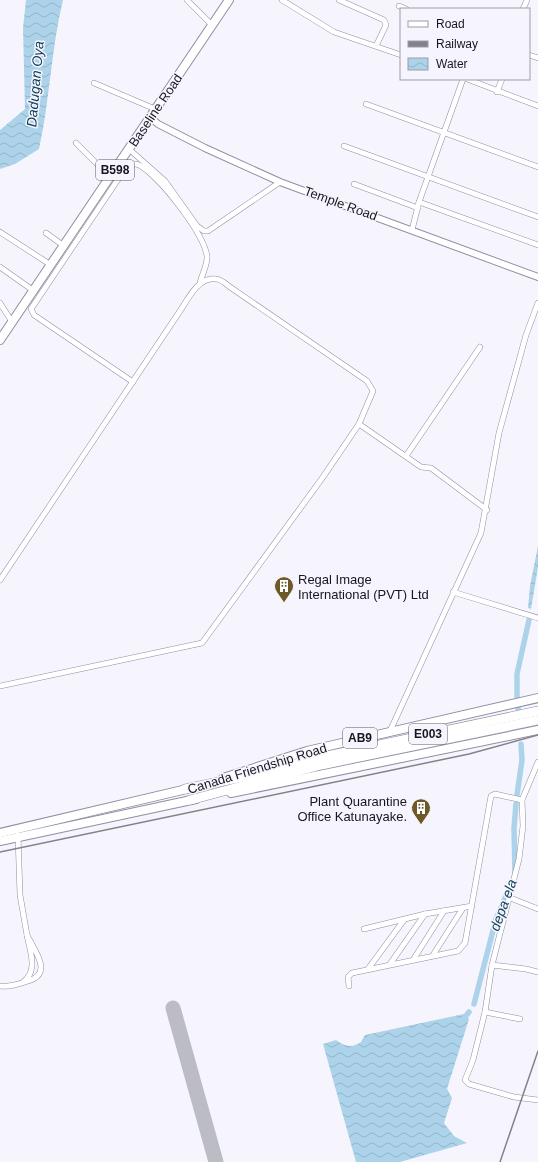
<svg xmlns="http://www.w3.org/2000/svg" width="538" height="1162" viewBox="0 0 538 1162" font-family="Helvetica,sans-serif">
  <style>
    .water { fill: url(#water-waves) }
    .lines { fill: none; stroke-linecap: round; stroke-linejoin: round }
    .canal { stroke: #acd3ea; stroke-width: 5.5 }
    .taxiway { stroke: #bcbcc4; stroke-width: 15 }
    .minor-casing { stroke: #918da3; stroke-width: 6 }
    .tertiary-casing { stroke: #918da3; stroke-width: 8 }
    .primary-casing { stroke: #918da3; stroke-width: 10 }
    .motorway-casing { stroke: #918da3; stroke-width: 10 }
    .minor { stroke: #fff; stroke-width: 5 }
    .tertiary { stroke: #fff; stroke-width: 6 }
    .primary { stroke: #fff; stroke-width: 8 }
    .motorway { stroke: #fff; stroke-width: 9 }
    .rail { stroke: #83828b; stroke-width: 1.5 }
    .labels { text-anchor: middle; stroke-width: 3; stroke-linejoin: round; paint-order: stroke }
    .shield { fill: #f6f5fe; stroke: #5a5861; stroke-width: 1 }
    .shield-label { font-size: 12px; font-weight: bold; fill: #17151e }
    .street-label { font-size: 13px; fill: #17151e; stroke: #f6f5fe }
    .poi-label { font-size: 13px; fill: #17151e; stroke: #f6f5fe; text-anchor: start }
    .water-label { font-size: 14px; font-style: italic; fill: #0f415a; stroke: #f6f5fe }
  </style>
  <defs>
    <pattern id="water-waves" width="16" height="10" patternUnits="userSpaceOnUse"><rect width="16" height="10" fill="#acd3ea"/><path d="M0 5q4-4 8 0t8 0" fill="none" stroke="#93b4c8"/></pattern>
  </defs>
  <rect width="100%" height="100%" fill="#f6f5fe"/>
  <g class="water">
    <path d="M 26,0 L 63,0 C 51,49 50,100 39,149 L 15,164 L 0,169 L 0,130 L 25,109 L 23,28 Z"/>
    <path d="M 538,546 L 538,567 L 531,609 L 528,608 L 530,586 Z"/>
    <path d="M 464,1014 L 469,1019 L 447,1089 L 452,1098 L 444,1123 L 454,1136 L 467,1143 L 400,1162 L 356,1162 L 323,1044 L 336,1040 C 345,1047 352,1048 361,1042 L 365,1035 Z"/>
  </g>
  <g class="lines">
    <g class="canal">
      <path d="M 517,697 L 517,674 L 529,620"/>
      <path d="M 518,707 L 519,729"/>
      <path d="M 517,795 L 522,760 L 521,744"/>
      <path d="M 515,874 L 514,828 L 516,804"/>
      <path d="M 474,1004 L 496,919 L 512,882"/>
      <path d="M 462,1021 L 469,1012"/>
    </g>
    <path class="taxiway" d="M 173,1008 L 216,1162"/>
    <g class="minor-casing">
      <g id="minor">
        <path d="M 187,0 L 212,25"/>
        <path d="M 282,0 L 334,32 L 401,55"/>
        <path d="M 339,0 L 384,20 L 386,25 L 376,46"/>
        <path d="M 399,6 L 406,9"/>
        <path d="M 523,9 L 527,0"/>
        <path d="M 529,55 L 538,58"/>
        <path d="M 467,79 L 538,106"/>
        <path d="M 94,83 L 155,109"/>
        <path d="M 497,92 L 502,79"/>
        <path d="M 366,104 L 538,167"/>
        <path d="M 76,143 L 110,177"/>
        <path d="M 344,146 L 538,217"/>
        <path d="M 129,149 L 165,181 L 197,226 L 204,231 L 208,231 L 280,182"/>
        <path d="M 354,184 L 418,208"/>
        <path d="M 419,202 L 538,245"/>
        <path d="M 412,230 L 419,202 L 463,79"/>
        <path d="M 0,232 L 51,265"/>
        <path d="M 46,233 L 64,246"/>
        <path d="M 0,267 L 34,291"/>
        <path d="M 0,303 L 12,322"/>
        <path d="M 133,382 L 34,315 L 31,309 L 127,166 C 131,164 135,163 139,165 C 159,175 204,234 207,256 C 208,264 202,274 200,283"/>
        <path d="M 359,424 L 421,467 L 431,468 L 487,510"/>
        <path d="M 406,456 L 480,347"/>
        <path d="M 0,580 L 180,311 C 188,299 199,276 216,279 C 221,279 226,284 230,287 L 367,381 L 373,391 L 359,424 L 323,477 L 202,643 L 0,686"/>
        <path d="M 453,592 L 538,618"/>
        <path d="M 390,731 L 481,533 L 499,433 L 526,335 L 538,303"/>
        <path d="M 538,762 L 522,800 L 523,826 L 519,859 L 492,965 L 485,1012 L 473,1060 L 465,1080 L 469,1084 L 514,1097 L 538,1100"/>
        <path d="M 18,835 L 20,895 L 27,935"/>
        <path d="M 508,897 L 538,909"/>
        <path d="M 364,929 L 425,914 L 472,906"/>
        <path d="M 433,955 L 463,908"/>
        <path d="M 413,960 L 444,911"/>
        <path d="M 390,964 L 425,914"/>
        <path d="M 492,965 L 526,969 L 538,972"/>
        <path d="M 368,969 L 404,920"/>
        <path d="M 0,986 C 10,987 19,984 28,981 C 54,974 34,950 27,935 C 30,952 39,971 22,983"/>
        <path d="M 349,986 L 348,977 L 352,973 L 458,951 L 465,943 L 491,796 L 495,794 L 522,800"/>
        <path d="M 485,1012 L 520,1019"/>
      </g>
    </g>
    <g class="tertiary-casing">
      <path id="tertiary" d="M 150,117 L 158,124 L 205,148 L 280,182 L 538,277"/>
    </g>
    <g class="primary-casing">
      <g id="primary">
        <path d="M 0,340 L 229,0"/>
        <path d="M 223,778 L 307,751 L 538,698"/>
        <path d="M 231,793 L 538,730"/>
        <path d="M 0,833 L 191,788"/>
        <path d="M 0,841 L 196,799"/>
      </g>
    </g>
    <g class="motorway-casing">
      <g id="motorway">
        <path d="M 185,789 L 252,775 L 318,758 L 538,711"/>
        <path d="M 190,800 L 321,765 L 538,720"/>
      </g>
    </g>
    <use href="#minor" class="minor"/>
    <use href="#tertiary" class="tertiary"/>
    <use href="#primary" class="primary"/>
    <use href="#motorway" class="motorway"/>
    <g class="rail">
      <path d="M 0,852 L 469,754 L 538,735"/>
      <path d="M 500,1162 L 538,1051"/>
    </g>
  </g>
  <defs>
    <g id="building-pin" transform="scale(1)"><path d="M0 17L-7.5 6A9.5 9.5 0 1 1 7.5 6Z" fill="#6d5827" stroke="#f6f5fe"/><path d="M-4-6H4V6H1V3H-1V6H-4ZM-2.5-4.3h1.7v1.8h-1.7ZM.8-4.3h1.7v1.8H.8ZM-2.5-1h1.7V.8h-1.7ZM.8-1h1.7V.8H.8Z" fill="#fff"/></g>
  </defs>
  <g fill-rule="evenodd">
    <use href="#building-pin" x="284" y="586"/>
    <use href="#building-pin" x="421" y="808"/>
  </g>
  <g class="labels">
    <g class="shield">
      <rect x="96" y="160" width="38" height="20" rx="3"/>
      <rect x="409" y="724" width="38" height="20" rx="3"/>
      <rect x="343" y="728" width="34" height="20" rx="3"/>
    </g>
    <g class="shield-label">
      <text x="115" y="174">B598</text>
      <text x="428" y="738">E003</text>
      <text x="360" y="742">AB9</text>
    </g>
    <g class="street-label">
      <text transform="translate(155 110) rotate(-56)" y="5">Baseline Road</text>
      <text transform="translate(341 203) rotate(20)" y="5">Temple Road</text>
      <text transform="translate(257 768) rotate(-17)" y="5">Canada Friendship Road</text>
    </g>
    <g class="poi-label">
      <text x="298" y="584">Regal Image<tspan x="298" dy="15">International (PVT) Ltd</tspan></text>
      <text x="407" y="806" text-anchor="end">Plant Quarantine<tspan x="407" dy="15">Office Katunayake.</tspan></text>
    </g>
    <g class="water-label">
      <text transform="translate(35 84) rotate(-85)" y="5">Dadugan Oya</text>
      <text transform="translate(503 905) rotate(-70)" y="5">depa ela</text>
    </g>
  </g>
  <rect x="400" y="8" width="130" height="72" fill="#f6f5fe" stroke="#9d9ba4"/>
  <rect x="408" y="21" width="20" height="6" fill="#ffffff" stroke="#9d9ba4"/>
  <text x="436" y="28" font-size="12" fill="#17151e">Road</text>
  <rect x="408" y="41" width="20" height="6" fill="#83828b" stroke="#9d9ba4"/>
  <text x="436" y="48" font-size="12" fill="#17151e">Railway</text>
  <rect x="408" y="58" width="20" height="12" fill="url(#water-waves)" stroke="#9d9ba4"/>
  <text x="436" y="68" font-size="12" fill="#17151e">Water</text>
</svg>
